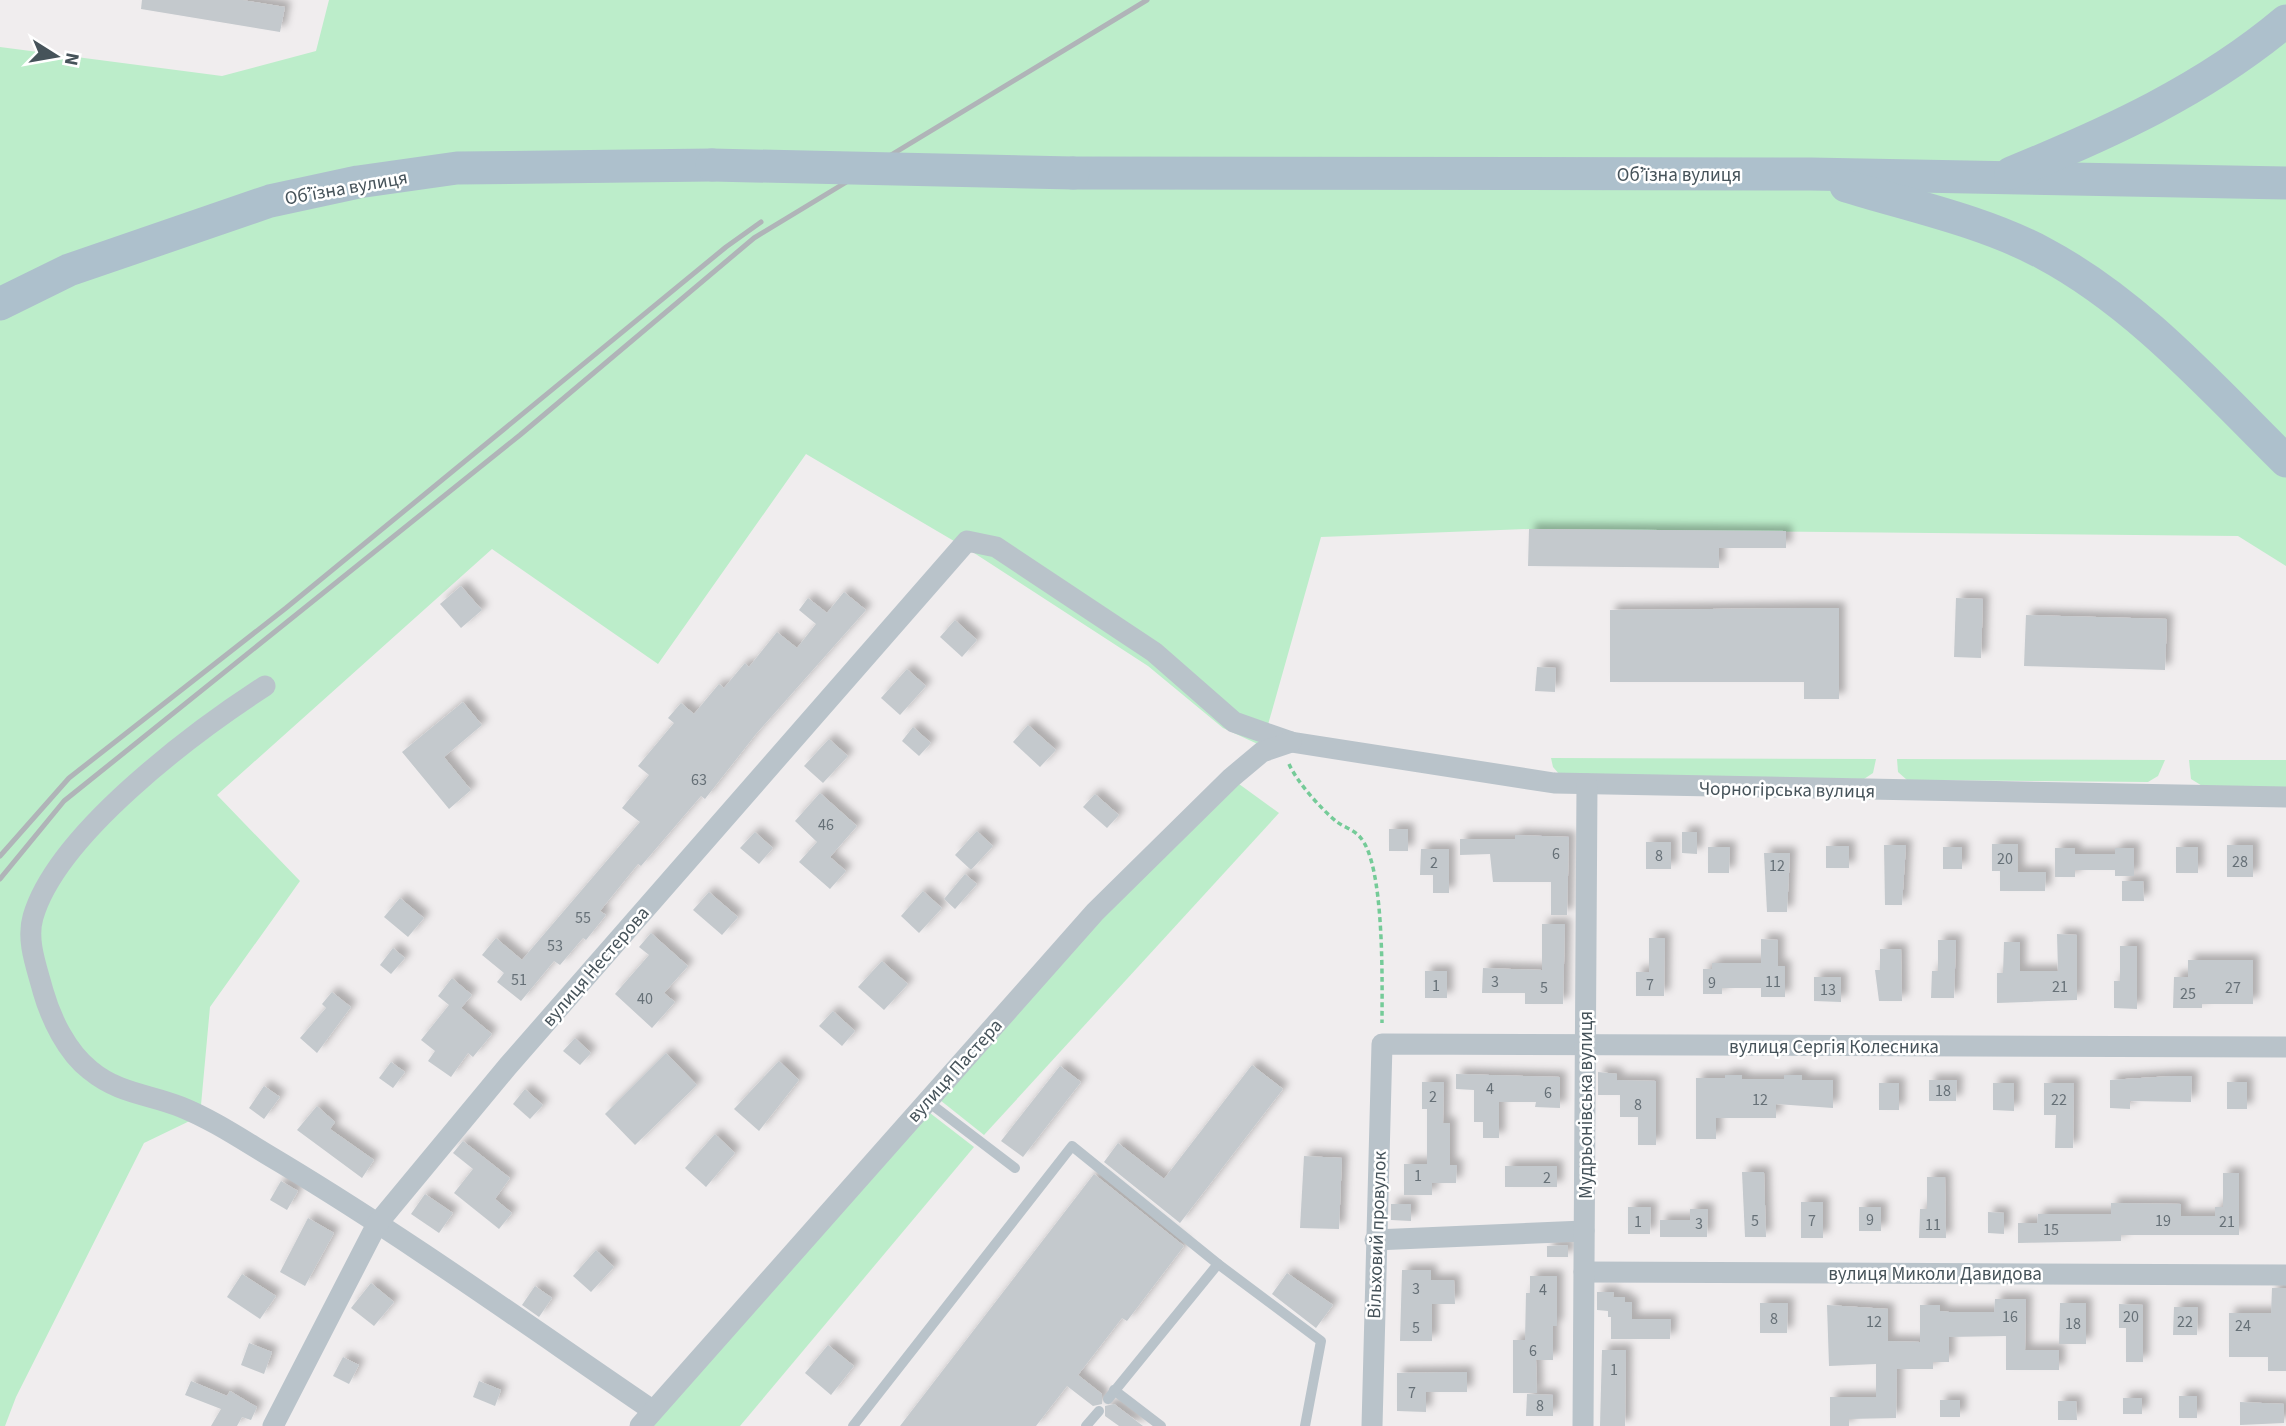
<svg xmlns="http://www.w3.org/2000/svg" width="2286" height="1426" viewBox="0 0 2286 1426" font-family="'Source Sans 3',sans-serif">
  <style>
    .green { fill: #bcedca }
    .building { fill: #c4c9cd; filter: url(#shadow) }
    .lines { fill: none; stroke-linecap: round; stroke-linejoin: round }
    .path { stroke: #75cb98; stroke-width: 3.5; stroke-dasharray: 5 3.5; stroke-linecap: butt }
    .service { stroke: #b9c3ca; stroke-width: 10 }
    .minor { stroke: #b9c3ca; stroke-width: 21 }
    .primary { stroke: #adc0cc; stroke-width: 33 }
    .rail { stroke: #b0b4b8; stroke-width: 5 }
    .primary-bridge { stroke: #adc0cc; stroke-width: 33 }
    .labels { text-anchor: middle; stroke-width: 5; stroke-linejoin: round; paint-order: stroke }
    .number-label { font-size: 16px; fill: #667077 }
    .street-label { font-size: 19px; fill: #46535a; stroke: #fff }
  </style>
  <defs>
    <filter id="shadow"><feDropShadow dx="6" dy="-6" stdDeviation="3.5" flood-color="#0004"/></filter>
  </defs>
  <rect width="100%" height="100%" fill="#f0edee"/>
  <g class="green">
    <path d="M 329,0 L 2286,0 L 2286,566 L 2238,536 L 1529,529 L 1321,537 L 1262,746 L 1223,728 L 1148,666 L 971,551 L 806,454 L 658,664 L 492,549 L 217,795 L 300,881 L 210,1007 L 200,1116 L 144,1143 L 16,1397 L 5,1426 L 0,1426 L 0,47 L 222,76 L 316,51 Z"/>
    <path d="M 1551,758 L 1876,759 L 1873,773 L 1864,779 L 1560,775 L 1553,767 Z"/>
    <path d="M 1897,759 L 2165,760 L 2158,776 L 2148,782 L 1907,780 L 1898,772 Z"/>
    <path d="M 2189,760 L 2286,760 L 2286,787 L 2204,787 L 2191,779 Z"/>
    <path d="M 1239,784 L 1279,813 L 984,1135 L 940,1100 L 1100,920 Z"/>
    <path d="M 930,1113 L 974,1147 L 740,1426 L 652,1426 Z"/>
  </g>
  <g class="building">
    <path d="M 142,0 L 242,0 L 285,7 L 280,32 L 141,9 Z"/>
    <path d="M 1529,529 L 1786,531 L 1786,548 L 1719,548 L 1719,568 L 1528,566 Z"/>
    <path d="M 461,586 L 482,610 L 461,628 L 440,604 Z"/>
    <path d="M 844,592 L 866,610 L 756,734 L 705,799 L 701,796 L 641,866 L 638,864 L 600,911 L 606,915 L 586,940 L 583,938 L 560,965 L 554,961 L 521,1001 L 497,982 L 504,973 L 482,955 L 496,938 L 522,960 L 640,822 L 622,808 L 649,775 L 638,766 L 674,723 L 668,718 L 681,703 L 694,714 L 719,684 L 724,688 L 745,663 L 749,667 L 777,632 L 797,648 L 816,624 L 799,610 L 808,598 L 827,613 Z"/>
    <path d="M 1956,598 L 1983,599 L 1981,658 L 1954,657 Z"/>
    <path d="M 1804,608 L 1839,608 L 1839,699 L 1804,699 L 1804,682 L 1610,682 L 1610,610 Z"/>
    <path d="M 2026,615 L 2167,619 L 2165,670 L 2024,666 Z"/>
    <path d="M 955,620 L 977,640 L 962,657 L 940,637 Z"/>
    <path d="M 1537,667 L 1556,668 L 1555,692 L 1535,691 Z"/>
    <path d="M 907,669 L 926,686 L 900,715 L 881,698 Z"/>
    <path d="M 463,702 L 482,725 L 444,757 L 471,790 L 449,809 L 402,752 Z"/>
    <path d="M 1028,725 L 1056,750 L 1040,767 L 1013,742 Z"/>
    <path d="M 913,727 L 931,743 L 919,756 L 902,741 Z"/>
    <path d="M 829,739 L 848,756 L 823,783 L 804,766 Z"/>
    <path d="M 820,793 L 857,826 L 830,857 L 846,871 L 830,889 L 799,862 L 817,842 L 795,821 Z"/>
    <path d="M 1095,794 L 1119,815 L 1107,828 L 1083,807 Z"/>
    <rect x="1389" y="829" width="19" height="22"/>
    <path d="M 977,831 L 993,846 L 971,870 L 955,855 Z"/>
    <path d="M 755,832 L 773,848 L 759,864 L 740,848 Z"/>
    <path d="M 1682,832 L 1697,832 L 1697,854 L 1682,853 Z"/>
    <path d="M 1515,835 L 1569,837 L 1567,915 L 1551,915 L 1551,882 L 1493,882 L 1490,854 L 1460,855 L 1460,839 L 1515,839 Z"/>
    <rect x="1646" y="842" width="25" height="27"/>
    <path d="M 1992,844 L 2018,844 L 2018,872 L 2046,872 L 2045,891 L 2000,891 L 2000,871 L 1992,871 Z"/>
    <path d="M 1884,845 L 1906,845 L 1902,905 L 1885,905 Z"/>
    <rect x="2227" y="845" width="26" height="32"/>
    <rect x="1826" y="846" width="23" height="22"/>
    <path d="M 1708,847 L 1730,847 L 1729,873 L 1708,873 Z"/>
    <rect x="1943" y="847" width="19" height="22"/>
    <rect x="2176" y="847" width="22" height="26"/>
    <path d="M 2055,848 L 2075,848 L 2075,854 L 2115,854 L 2115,848 L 2134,848 L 2134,876 L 2115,876 L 2115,870 L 2075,870 L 2075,877 L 2055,877 Z"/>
    <path d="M 1421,849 L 1449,849 L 1449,893 L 1433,893 L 1433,875 L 1420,875 Z"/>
    <path d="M 1764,853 L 1790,853 L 1787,912 L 1767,912 Z"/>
    <path d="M 965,874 L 977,884 L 955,909 L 944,899 Z"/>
    <path d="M 2122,881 L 2143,881 L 2144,901 L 2122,901 Z"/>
    <path d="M 923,891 L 942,908 L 919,933 L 901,916 Z"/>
    <path d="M 709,892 L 738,917 L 722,935 L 693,910 Z"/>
    <path d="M 400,898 L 424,918 L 408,937 L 384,917 Z"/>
    <path d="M 1542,924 L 1565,924 L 1563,1004 L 1525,1004 L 1525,993 L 1482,993 L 1483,968 L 1542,970 Z"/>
    <path d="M 651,933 L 688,966 L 664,993 L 675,1002 L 652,1028 L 615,994 L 649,955 L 639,947 Z"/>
    <path d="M 2057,934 L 2077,935 L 2077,1000 L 1997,1003 L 1997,973 L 2003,973 L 2004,942 L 2020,942 L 2020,971 L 2058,971 Z"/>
    <path d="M 1649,938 L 1665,938 L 1664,996 L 1636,996 L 1636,972 L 1649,972 Z"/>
    <path d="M 1761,939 L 1778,940 L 1778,966 L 1785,966 L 1785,997 L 1761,997 L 1761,988 L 1722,988 L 1722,994 L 1703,994 L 1703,969 L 1712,969 L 1712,963 L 1761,963 Z"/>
    <path d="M 1938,940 L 1956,940 L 1954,998 L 1931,998 L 1932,971 L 1938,971 Z"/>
    <path d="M 2120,946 L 2137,946 L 2137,1009 L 2114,1008 L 2114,981 L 2120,981 Z"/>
    <path d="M 393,948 L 405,958 L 391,974 L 380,965 Z"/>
    <path d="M 1880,949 L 1901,949 L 1902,1001 L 1879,1001 L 1875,970 L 1880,970 Z"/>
    <path d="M 2188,960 L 2253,960 L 2253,1004 L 2202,1004 L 2202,1008 L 2173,1008 L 2174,977 L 2188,977 Z"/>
    <path d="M 882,961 L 908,984 L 884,1010 L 858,987 Z"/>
    <rect x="1425" y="971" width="22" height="27"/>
    <path d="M 1814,977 L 1841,977 L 1841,1002 L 1814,1001 Z"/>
    <path d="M 452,978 L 472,995 L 461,1008 L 492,1034 L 473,1057 L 468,1053 L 451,1077 L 428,1061 L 435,1051 L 421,1040 L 449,1005 L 438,996 Z"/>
    <path d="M 332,992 L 351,1007 L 317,1053 L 300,1038 L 326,1008 L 322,1004 Z"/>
    <path d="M 833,1011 L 855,1031 L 842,1046 L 819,1026 Z"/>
    <path d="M 575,1038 L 591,1053 L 580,1065 L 563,1051 Z"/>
    <path d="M 666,1053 L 697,1085 L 635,1145 L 605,1114 Z"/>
    <path d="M 779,1061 L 799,1080 L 759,1131 L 734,1109 Z"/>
    <path d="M 391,1062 L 405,1072 L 393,1088 L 379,1078 Z"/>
    <path d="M 1252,1065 L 1283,1089 L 1180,1223 L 1104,1162 L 1118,1143 L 1164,1179 Z"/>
    <path d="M 1060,1066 L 1081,1082 L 1023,1157 L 1001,1141 Z"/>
    <path d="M 1598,1072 L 1617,1074 L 1617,1080 L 1656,1081 L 1656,1145 L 1638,1145 L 1638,1117 L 1620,1117 L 1620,1095 L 1598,1095 Z"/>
    <path d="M 1456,1074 L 1560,1077 L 1560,1108 L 1535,1107 L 1536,1102 L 1499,1102 L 1499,1138 L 1483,1138 L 1483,1122 L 1474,1122 L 1474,1090 L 1456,1089 Z"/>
    <path d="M 1725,1075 L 1742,1075 L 1742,1079 L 1784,1079 L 1784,1075 L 1802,1075 L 1802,1080 L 1833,1080 L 1833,1108 L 1776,1104 L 1776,1118 L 1716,1118 L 1716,1139 L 1696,1139 L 1696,1078 L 1725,1078 Z"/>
    <path d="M 2172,1076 L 2192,1076 L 2191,1102 L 2130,1101 L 2130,1109 L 2110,1108 L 2110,1080 Z"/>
    <path d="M 1929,1080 L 1957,1080 L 1956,1101 L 1929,1101 Z"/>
    <path d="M 1422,1082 L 1444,1082 L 1443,1123 L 1450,1123 L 1450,1165 L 1457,1165 L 1456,1183 L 1432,1183 L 1432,1195 L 1404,1195 L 1404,1164 L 1427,1164 L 1427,1109 L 1422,1109 Z"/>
    <rect x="2227" y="1082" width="20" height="27"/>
    <rect x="1879" y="1083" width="20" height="27"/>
    <path d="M 1993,1083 L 2014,1083 L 2014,1111 L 1993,1110 Z"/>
    <path d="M 2044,1083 L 2074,1083 L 2073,1148 L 2055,1148 L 2056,1115 L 2044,1115 Z"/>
    <path d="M 264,1086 L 280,1097 L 264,1119 L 249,1108 Z"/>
    <path d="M 525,1089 L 543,1105 L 530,1119 L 513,1104 Z"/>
    <path d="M 317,1106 L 335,1122 L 330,1129 L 374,1160 L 362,1178 L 297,1130 Z"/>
    <path d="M 715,1134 L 735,1153 L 706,1187 L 685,1168 Z"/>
    <path d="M 463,1141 L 510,1178 L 495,1199 L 512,1213 L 499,1229 L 454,1193 L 473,1169 L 453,1153 Z"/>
    <path d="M 1304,1156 L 1342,1158 L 1339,1229 L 1300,1228 Z"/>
    <rect x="1505" y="1166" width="52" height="21"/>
    <path d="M 1742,1172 L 1764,1172 L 1766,1237 L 1745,1237 Z"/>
    <path d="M 2223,1173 L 2239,1173 L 2239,1235 L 2121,1235 L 2121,1241 L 2018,1243 L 2018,1223 L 2037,1223 L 2038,1214 L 2111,1214 L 2111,1203 L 2181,1204 L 2181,1216 L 2215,1216 L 2215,1207 L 2223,1207 Z"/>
    <path d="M 1094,1174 L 1184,1246 L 1127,1321 L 1122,1318 L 1078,1375 L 1102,1394 L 1102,1404 L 1093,1406 L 1067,1386 L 1036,1426 L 900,1426 Z"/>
    <path d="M 1927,1177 L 1945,1177 L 1946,1238 L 1919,1238 L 1920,1209 L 1927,1209 Z"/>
    <path d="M 281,1181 L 298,1191 L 287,1210 L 270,1200 Z"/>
    <path d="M 425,1194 L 453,1213 L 439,1233 L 411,1214 Z"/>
    <rect x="1801" y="1202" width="22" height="36"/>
    <path d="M 1391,1204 L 1411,1204 L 1411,1221 L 1391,1220 Z"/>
    <path d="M 1628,1207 L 1651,1207 L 1650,1234 L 1628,1234 Z"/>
    <rect x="1859" y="1207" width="22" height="24"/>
    <path d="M 1690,1209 L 1708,1209 L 1707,1237 L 1660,1237 L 1660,1220 L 1690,1220 Z"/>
    <path d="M 1988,1212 L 2004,1213 L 2004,1234 L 1988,1233 Z"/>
    <path d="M 308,1218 L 334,1233 L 305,1286 L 280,1272 Z"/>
    <path d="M 1568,1245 L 1568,1257 L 1547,1257 L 1547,1246 Z"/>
    <path d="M 596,1250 L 614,1267 L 591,1292 L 573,1276 Z"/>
    <path d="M 1402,1270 L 1431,1270 L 1431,1280 L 1454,1280 L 1455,1304 L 1432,1304 L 1432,1341 L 1400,1341 Z"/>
    <path d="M 1287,1273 L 1333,1305 L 1316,1328 L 1272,1294 Z"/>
    <path d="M 242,1274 L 276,1296 L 260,1319 L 227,1297 Z"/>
    <path d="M 1530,1276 L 1557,1276 L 1557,1326 L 1553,1326 L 1553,1360 L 1536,1360 L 1537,1393 L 1513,1393 L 1513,1340 L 1525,1340 L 1526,1293 L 1530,1293 Z"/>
    <path d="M 371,1283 L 394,1302 L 374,1326 L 351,1308 Z"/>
    <path d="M 535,1286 L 552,1298 L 539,1317 L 522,1305 Z"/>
    <path d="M 2272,1288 L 2286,1288 L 2286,1371 L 2268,1371 L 2268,1357 L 2229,1357 L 2229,1313 L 2271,1313 Z"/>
    <path d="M 1597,1292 L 1614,1292 L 1613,1297 L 1625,1297 L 1625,1302 L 1632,1302 L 1632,1319 L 1671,1319 L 1670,1339 L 1611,1339 L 1611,1317 L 1608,1317 L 1608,1311 L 1597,1310 Z"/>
    <path d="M 1995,1299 L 2026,1299 L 2025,1350 L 2059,1350 L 2059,1370 L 2006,1370 L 2006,1336 L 1949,1337 L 1949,1362 L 1933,1362 L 1933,1369 L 1897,1369 L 1896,1418 L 1849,1419 L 1849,1426 L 1830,1426 L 1830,1397 L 1876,1397 L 1876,1364 L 1829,1366 L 1827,1305 L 1888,1309 L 1888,1341 L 1920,1342 L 1920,1305 L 1940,1305 L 1940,1311 L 1949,1312 L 1994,1312 Z"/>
    <path d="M 1760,1303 L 1788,1303 L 1787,1333 L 1760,1333 Z"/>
    <path d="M 2060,1303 L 2086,1303 L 2086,1344 L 2059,1344 Z"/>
    <path d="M 2119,1304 L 2143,1305 L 2143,1362 L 2126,1362 L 2126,1328 L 2119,1328 Z"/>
    <path d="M 2174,1307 L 2198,1307 L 2197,1335 L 2173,1335 Z"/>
    <path d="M 249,1343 L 272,1352 L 264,1374 L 241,1365 Z"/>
    <path d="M 828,1345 L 854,1366 L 831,1395 L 805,1373 Z"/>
    <path d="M 1602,1350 L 1626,1350 L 1625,1426 L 1600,1426 Z"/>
    <path d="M 343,1357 L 359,1365 L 349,1384 L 333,1376 Z"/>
    <path d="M 1467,1372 L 1467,1392 L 1426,1392 L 1426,1412 L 1397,1411 L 1397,1373 Z"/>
    <path d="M 191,1381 L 227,1396 L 230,1391 L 250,1403 L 257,1407 L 251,1420 L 242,1417 L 237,1426 L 211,1426 L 221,1409 L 185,1395 Z"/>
    <path d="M 479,1381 L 501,1390 L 495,1406 L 473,1397 Z"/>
    <path d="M 1527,1394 L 1553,1395 L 1553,1416 L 1526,1416 Z"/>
    <rect x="2179" y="1396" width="18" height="22"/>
    <rect x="2123" y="1398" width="19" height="16"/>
    <rect x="1940" y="1400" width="20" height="17"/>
    <path d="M 2058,1401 L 2076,1401 L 2077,1420 L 2058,1420 Z"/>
    <path d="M 2240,1402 L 2284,1404 L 2284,1423 L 2240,1425 Z"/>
    <path d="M 1114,1404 L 1143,1426 L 1119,1426 L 1105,1416 L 1105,1406 Z"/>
  </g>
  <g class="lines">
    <path class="path" d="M 1289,764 C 1297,782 1321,809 1337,822 C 1344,827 1354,830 1360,837 C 1385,864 1382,985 1382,1023"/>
    <g class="service">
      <path d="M 927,1101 L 1015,1168"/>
      <path d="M 1218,1264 L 1321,1341 L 1305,1426"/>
      <path d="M 1114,1390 L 1161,1426"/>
      <path d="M 853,1426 L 1072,1146 L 1218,1264 L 1108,1399"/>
      <path d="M 1086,1426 L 1099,1411"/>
    </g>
    <g class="minor">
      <path d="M 265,686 C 194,732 57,834 33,917 C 26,941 37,968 43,991 C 51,1019 67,1052 90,1070 C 119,1094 149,1094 181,1107 C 216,1121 250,1145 283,1164 C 409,1240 530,1327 652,1410"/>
      <path d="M 1375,1240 L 1584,1231"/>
      <path d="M 1584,1272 L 2286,1275"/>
      <path d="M 273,1426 L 377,1224 L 508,1066 L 967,541 L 996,547 L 1154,652 L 1234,722 L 1291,742 L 1554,783 L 2286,797"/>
      <path d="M 640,1426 L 1095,912 L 1231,778 L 1262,752 L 1291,742"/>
      <path d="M 1372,1426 L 1382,1044 L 2286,1047"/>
      <path d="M 1583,1426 L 1587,784"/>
    </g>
    <g class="primary">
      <path d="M 1073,173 L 1811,174 L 2286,183"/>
      <path d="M 2011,173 C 2109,133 2204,90 2286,21"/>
      <path d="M 1846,186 C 1911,206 1983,221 2043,253 C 2137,303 2211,387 2286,461"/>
      <path d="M 0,304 L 69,270 L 270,201 L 358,182 L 457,168 L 712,165"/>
    </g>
    <g class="rail">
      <path d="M 0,856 L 69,778 L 286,608 L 726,247 L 761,222"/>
      <path d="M 0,879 L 64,801 L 520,435 L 754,238 L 1147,0"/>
    </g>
    <path class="primary-bridge" d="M 712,165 L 1073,173"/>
  </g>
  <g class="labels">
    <g class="number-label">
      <text x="699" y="785">63</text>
      <text x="826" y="830">46</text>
      <text x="1556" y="859">6</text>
      <text x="1659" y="861">8</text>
      <text x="2005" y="864">20</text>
      <text x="2240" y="867">28</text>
      <text x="1434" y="868">2</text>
      <text x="1777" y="871">12</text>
      <text x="583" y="923">55</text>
      <text x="555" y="951">53</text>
      <text x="519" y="985">51</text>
      <text x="1495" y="987">3</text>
      <text x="1773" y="987">11</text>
      <text x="1712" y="988">9</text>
      <text x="1650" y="990">7</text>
      <text x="1436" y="991">1</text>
      <text x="2060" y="992">21</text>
      <text x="1544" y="993">5</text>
      <text x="2233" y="993">27</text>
      <text x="1828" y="995">13</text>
      <text x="2188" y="999">25</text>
      <text x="645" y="1004">40</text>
      <text x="1490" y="1094">4</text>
      <text x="1943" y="1096">18</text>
      <text x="1548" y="1098">6</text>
      <text x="1433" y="1102">2</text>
      <text x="1760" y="1105">12</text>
      <text x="2059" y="1105">22</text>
      <text x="1638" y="1110">8</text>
      <text x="1418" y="1181">1</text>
      <text x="1547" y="1183">2</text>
      <text x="1870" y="1225">9</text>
      <text x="1755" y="1226">5</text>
      <text x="1812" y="1226">7</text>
      <text x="2163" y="1226">19</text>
      <text x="1638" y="1227">1</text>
      <text x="2227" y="1227">21</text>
      <text x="1699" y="1229">3</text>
      <text x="1933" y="1230">11</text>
      <text x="2051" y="1235">15</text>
      <text x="1416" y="1294">3</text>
      <text x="1543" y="1295">4</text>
      <text x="2010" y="1322">16</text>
      <text x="2131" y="1322">20</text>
      <text x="1774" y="1324">8</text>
      <text x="1874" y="1327">12</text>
      <text x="2185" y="1327">22</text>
      <text x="2073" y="1329">18</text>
      <text x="2243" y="1331">24</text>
      <text x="1416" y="1333">5</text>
      <text x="1533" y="1356">6</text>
      <text x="1614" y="1375">1</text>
      <text x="1412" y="1398">7</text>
      <text x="1540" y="1411">8</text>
    </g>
    <g class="street-label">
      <text x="1679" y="181">Обʼїзна вулиця</text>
      <text transform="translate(346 187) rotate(-10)" y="7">Обʼїзна вулиця</text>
      <text transform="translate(1787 789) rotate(1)" y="7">Чорногірська вулиця</text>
      <text transform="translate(595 966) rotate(-49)" y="7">вулиця Нестерова</text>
      <text x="1834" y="1053">вулиця Сергія Колесника</text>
      <text transform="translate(954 1070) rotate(-48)" y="7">вулиця Пастера</text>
      <text transform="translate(1585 1105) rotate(-90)" y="7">Мудрьонівська вулиця</text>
      <text transform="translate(1376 1235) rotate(-88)" y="7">Вільховий провулок</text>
      <text x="1935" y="1280">вулиця Миколи Давидова</text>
    </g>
  </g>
  <g transform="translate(56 56) rotate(101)" stroke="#ffffff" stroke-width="5" paint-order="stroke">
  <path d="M0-5L12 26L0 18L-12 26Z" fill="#46535a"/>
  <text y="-10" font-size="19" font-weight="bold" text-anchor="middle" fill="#46535a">N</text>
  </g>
</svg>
